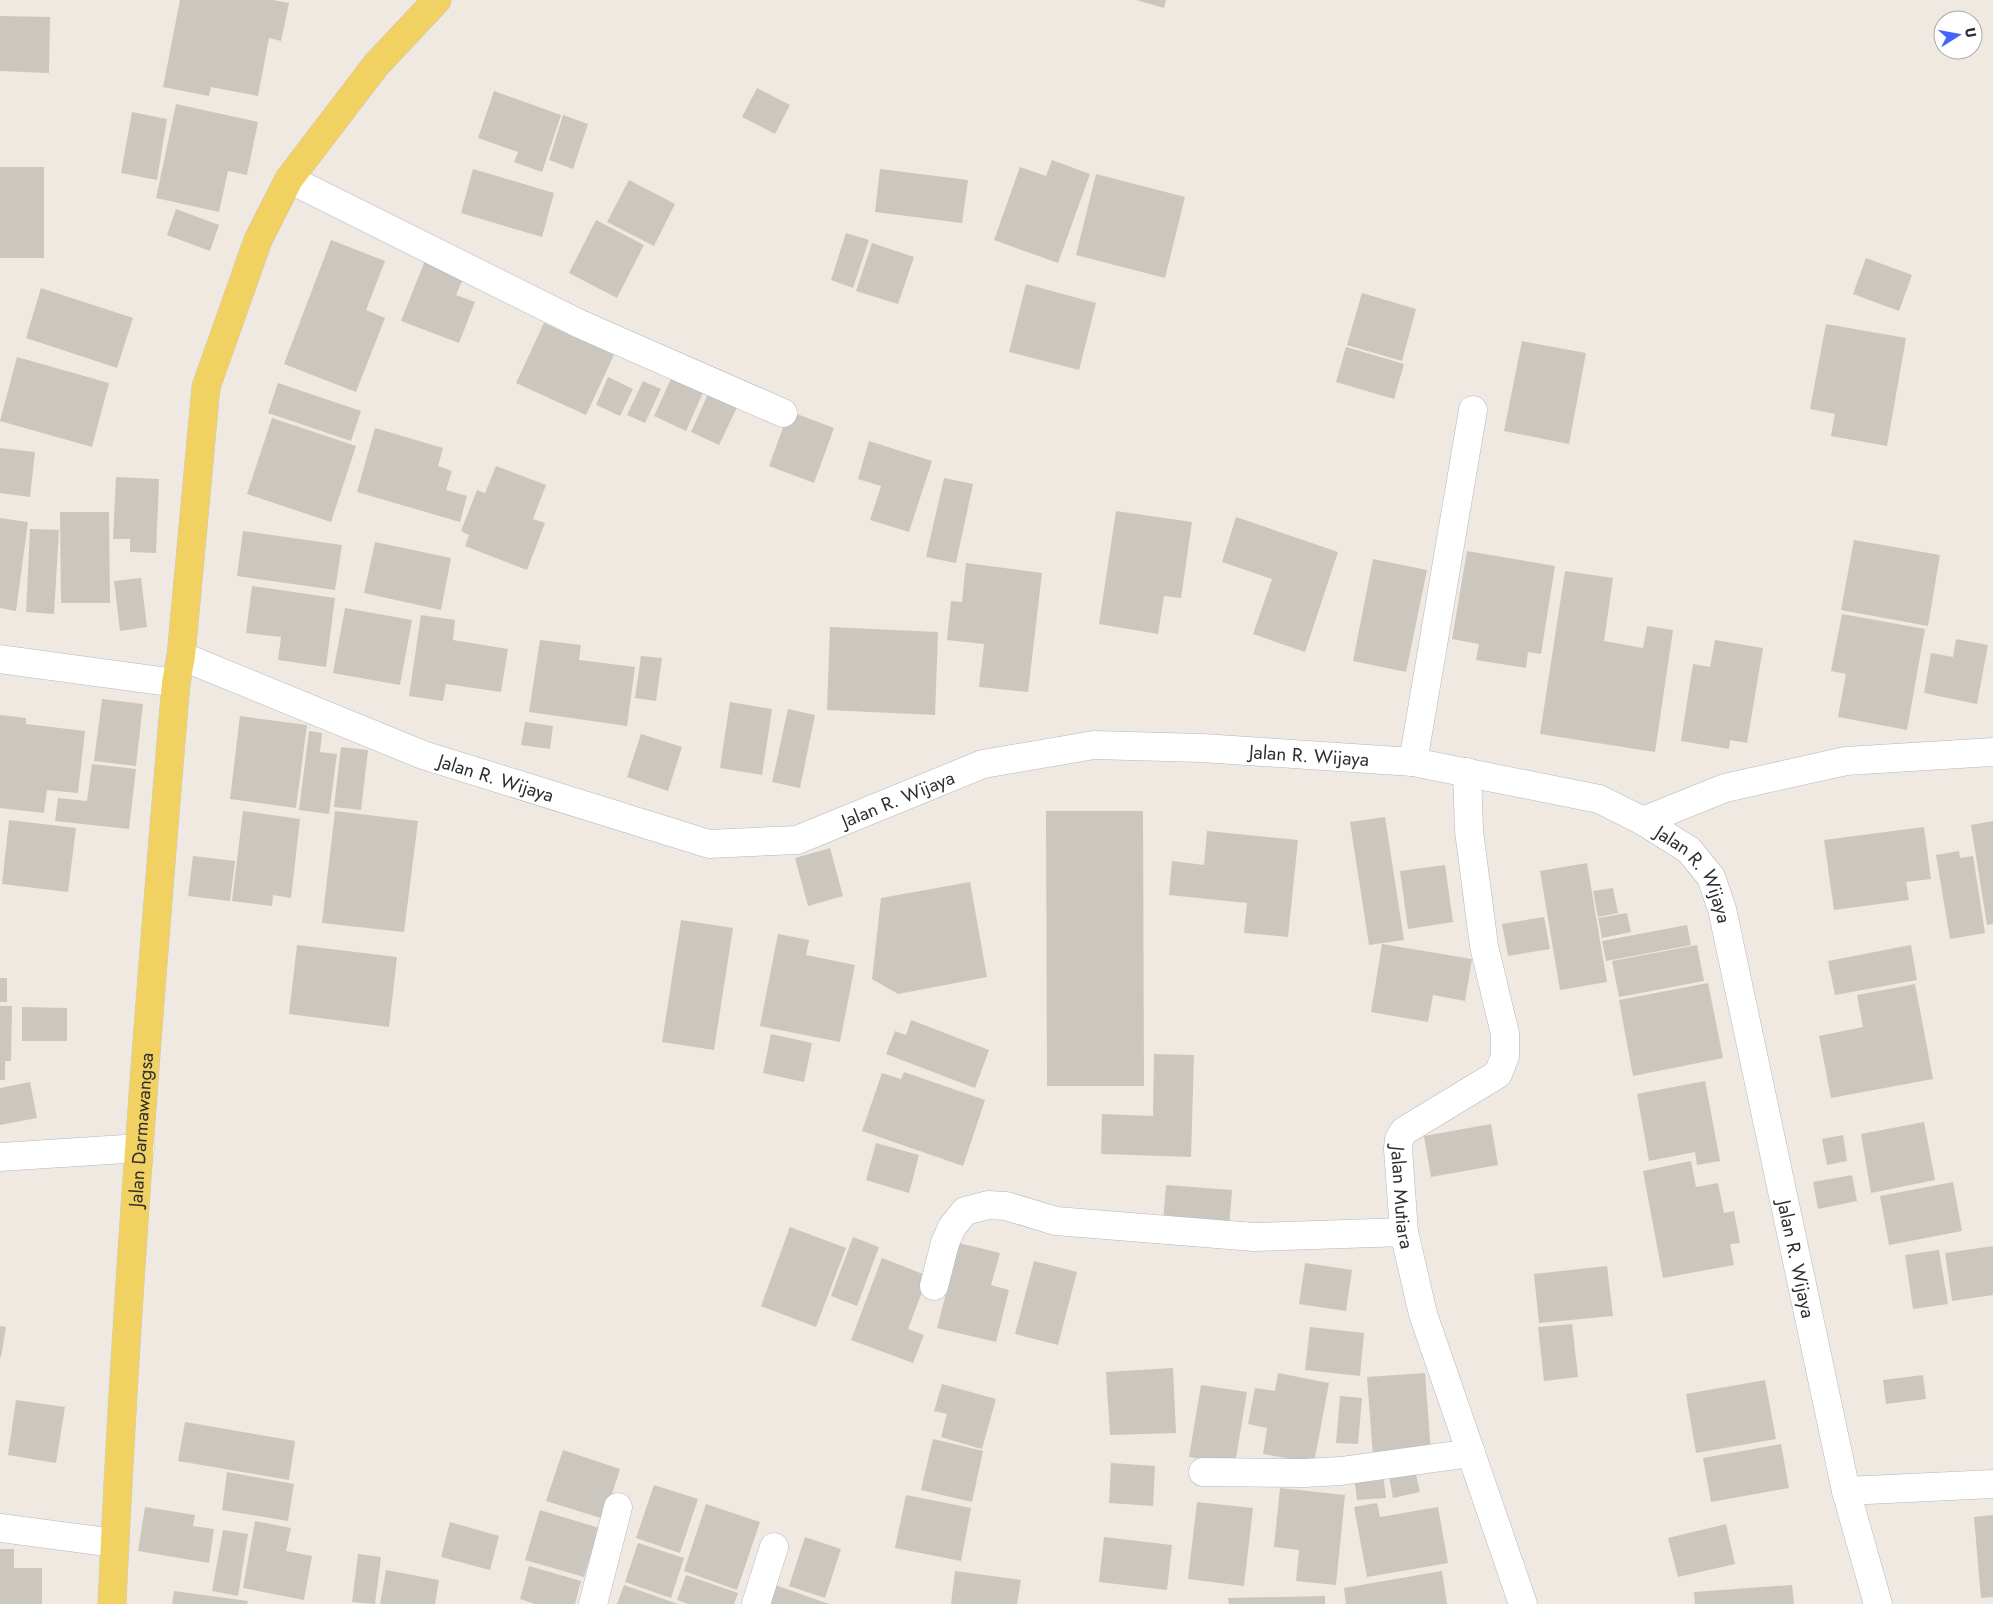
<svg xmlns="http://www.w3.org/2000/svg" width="1993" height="1604" viewBox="0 0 1993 1604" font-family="Jost,sans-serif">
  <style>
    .building { fill: #cbc7bf }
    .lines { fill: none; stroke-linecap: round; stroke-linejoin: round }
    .minor-casing { stroke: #b4b7c1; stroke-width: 29 }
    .major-casing { stroke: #c9c9c9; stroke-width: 29 }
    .minor { stroke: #fff; stroke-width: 28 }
    .major { stroke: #f2d163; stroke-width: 28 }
    .labels { text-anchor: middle; stroke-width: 4; stroke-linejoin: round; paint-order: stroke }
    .street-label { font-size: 19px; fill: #2e2e2e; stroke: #fff }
  </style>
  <rect width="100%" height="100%" fill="#efe9e1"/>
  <g class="building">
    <path d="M 180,0 L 273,0 L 289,3 L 281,41 L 269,38 L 258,96 L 211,87 L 209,96 L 163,87 Z"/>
    <path d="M 1136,0 L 1166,0 L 1164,8 Z"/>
    <path d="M 0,16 L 50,17 L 49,73 L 0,71 Z"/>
    <path d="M 757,88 L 790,105 L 775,134 L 742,117 Z"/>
    <path d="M 494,91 L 561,115 L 542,172 L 514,162 L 518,152 L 478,138 Z"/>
    <path d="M 176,104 L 258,122 L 247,175 L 228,171 L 219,212 L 156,198 Z"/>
    <path d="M 132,112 L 167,119 L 157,180 L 121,173 Z"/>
    <path d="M 563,115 L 588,124 L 573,169 L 549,160 Z"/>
    <path d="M 1052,160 L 1090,174 L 1058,263 L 994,240 L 1020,167 L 1046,176 Z"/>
    <rect x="0" y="167" width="44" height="91"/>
    <path d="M 473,169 L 554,193 L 542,237 L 461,213 Z"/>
    <path d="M 880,169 L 968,180 L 962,223 L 875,212 Z"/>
    <path d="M 1096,174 L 1185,197 L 1165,278 L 1076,255 Z"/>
    <path d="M 629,180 L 675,204 L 654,246 L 607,222 Z"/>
    <path d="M 176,209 L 219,225 L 210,251 L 167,235 Z"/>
    <path d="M 596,220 L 644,245 L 617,298 L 569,273 Z"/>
    <path d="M 846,233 L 869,240 L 853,288 L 831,280 Z"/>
    <path d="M 331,240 L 385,261 L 366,310 L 385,318 L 356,392 L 284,364 Z"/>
    <path d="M 872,243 L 914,257 L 898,304 L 856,291 Z"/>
    <path d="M 426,258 L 465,274 L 456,295 L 475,302 L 459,343 L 401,321 Z"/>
    <path d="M 1866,258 L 1912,275 L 1899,311 L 1853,294 Z"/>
    <path d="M 1026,284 L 1096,303 L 1079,370 L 1009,352 Z"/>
    <path d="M 41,288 L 133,318 L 117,368 L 26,338 Z"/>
    <path d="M 1362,293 L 1416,309 L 1402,361 L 1347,345 Z"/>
    <path d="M 544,323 L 614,355 L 586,415 L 516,383 Z"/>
    <path d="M 1826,324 L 1906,338 L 1887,446 L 1831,436 L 1835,414 L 1810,409 Z"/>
    <path d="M 1522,341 L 1586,353 L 1569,444 L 1504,431 Z"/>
    <path d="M 1346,347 L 1404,364 L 1394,399 L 1336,382 Z"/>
    <path d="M 17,357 L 109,383 L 92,447 L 0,421 Z"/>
    <path d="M 674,372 L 706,386 L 686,431 L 654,416 Z"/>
    <path d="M 608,377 L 633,389 L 620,416 L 596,405 Z"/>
    <path d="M 643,381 L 661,389 L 645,423 L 627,415 Z"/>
    <path d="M 278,383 L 361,411 L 351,441 L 268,413 Z"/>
    <path d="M 712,385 L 741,399 L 719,445 L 691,432 Z"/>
    <path d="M 789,411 L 834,428 L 814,483 L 769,466 Z"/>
    <path d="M 272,418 L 356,446 L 331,522 L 247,494 Z"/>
    <path d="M 375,428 L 443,448 L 438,466 L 452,471 L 446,490 L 467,496 L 460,522 L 357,492 Z"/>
    <path d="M 869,441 L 932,461 L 909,532 L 870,520 L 881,486 L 858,479 Z"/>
    <path d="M 0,448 L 35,452 L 30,497 L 0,493 Z"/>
    <path d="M 496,466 L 546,485 L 533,519 L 545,523 L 527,570 L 465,546 L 469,535 L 461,531 L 477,490 L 485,493 Z"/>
    <path d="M 116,477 L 159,479 L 156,553 L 130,552 L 130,539 L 113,539 Z"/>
    <path d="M 944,478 L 973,484 L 956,563 L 926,557 Z"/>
    <path d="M 1116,511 L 1192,522 L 1181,598 L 1164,596 L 1158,634 L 1099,624 Z"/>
    <path d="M 60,512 L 109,512 L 110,603 L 61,603 Z"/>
    <path d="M 1236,517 L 1338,552 L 1305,652 L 1253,634 L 1272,579 L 1222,562 Z"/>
    <path d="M 0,518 L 28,522 L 16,611 L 0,608 Z"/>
    <path d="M 30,529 L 59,530 L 54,614 L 26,612 Z"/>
    <path d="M 243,531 L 342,545 L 335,590 L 237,576 Z"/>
    <path d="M 1854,540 L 1940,555 L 1928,626 L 1841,610 Z"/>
    <path d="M 375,542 L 451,558 L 441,610 L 364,593 Z"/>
    <path d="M 1467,551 L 1555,566 L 1541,654 L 1528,652 L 1526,668 L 1476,660 L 1479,644 L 1452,639 Z"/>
    <path d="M 1373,559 L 1427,570 L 1406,672 L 1353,661 Z"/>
    <path d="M 966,563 L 1042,573 L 1028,692 L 979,687 L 984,644 L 947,640 L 951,601 L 962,602 Z"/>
    <path d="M 1565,571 L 1613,578 L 1604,641 L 1643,648 L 1647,626 L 1673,630 L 1655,752 L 1540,734 Z"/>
    <path d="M 141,578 L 147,627 L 120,631 L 114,581 Z"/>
    <path d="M 252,586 L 335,598 L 326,667 L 278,660 L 281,637 L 246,633 Z"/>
    <path d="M 345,608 L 412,620 L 400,685 L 333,673 Z"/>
    <path d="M 1842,614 L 1925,629 L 1907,730 L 1838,717 L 1846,674 L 1831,671 Z"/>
    <path d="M 421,615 L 455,620 L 453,640 L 508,649 L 501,692 L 446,684 L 443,701 L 409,696 Z"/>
    <path d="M 830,627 L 938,632 L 935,715 L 827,710 Z"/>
    <path d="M 1956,639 L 1988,645 L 1977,704 L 1924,693 L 1931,653 L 1953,657 Z"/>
    <path d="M 540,640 L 581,645 L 579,660 L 635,667 L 627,726 L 529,712 Z"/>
    <path d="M 1715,640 L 1763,648 L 1747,743 L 1730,740 L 1729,749 L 1681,741 L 1693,664 L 1710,667 Z"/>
    <path d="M 641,656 L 662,658 L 656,701 L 635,698 Z"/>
    <path d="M 102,699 L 143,704 L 136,766 L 94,761 Z"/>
    <path d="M 730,702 L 772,709 L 762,775 L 720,768 Z"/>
    <path d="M 788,709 L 815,715 L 800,788 L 772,782 Z"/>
    <path d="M 0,715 L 26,718 L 26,724 L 85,731 L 78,793 L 47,790 L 44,813 L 0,808 Z"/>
    <path d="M 240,716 L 307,725 L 296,808 L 230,799 Z"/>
    <path d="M 525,722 L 553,726 L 550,749 L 521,745 Z"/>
    <path d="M 309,731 L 322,733 L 320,752 L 337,754 L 329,814 L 299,810 Z"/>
    <path d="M 641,734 L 682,747 L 668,791 L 627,777 Z"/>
    <path d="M 341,747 L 368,750 L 361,810 L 334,807 Z"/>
    <path d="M 92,764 L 136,769 L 129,829 L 55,821 L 58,798 L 87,801 Z"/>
    <path d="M 243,811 L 300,819 L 291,898 L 273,895 L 272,906 L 232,901 Z"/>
    <path d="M 335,811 L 418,821 L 404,932 L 322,923 Z"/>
    <path d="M 1046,811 L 1143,811 L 1144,1086 L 1047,1086 Z"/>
    <path d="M 1385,817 L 1404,940 L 1369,945 L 1350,822 Z"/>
    <path d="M 9,820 L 76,828 L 68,892 L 2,884 Z"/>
    <path d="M 1993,821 L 1993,924 L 1987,925 L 1971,825 Z"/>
    <path d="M 1924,827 L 1931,879 L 1906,882 L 1909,900 L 1834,910 L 1824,840 Z"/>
    <path d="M 1207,831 L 1298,840 L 1288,937 L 1244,933 L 1247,903 L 1169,895 L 1172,861 L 1204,865 Z"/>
    <path d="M 830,848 L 843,896 L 808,906 L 795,858 Z"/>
    <path d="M 1959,851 L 1960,858 L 1973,856 L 1985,933 L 1950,939 L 1936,855 Z"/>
    <path d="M 193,856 L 235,861 L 230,901 L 188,896 Z"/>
    <path d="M 1587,863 L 1607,982 L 1560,990 L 1540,871 Z"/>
    <path d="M 1445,865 L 1453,922 L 1408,929 L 1400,871 Z"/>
    <path d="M 970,882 L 987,977 L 898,994 L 872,979 L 881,898 Z"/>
    <path d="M 1613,888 L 1618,913 L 1598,917 L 1593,891 Z"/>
    <path d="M 1627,913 L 1631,932 L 1602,938 L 1598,918 Z"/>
    <path d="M 1544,917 L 1550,949 L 1508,956 L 1502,924 Z"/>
    <path d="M 681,920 L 733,928 L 714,1050 L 662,1042 Z"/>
    <path d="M 1687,925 L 1691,945 L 1606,961 L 1602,941 Z"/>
    <path d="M 778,934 L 809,940 L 806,955 L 855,965 L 840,1042 L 760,1026 Z"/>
    <path d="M 1382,944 L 1472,959 L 1465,1001 L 1433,995 L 1428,1022 L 1371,1012 Z"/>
    <path d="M 297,945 L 397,957 L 389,1027 L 289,1014 Z"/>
    <path d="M 1697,945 L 1704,981 L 1619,997 L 1612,961 Z"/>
    <path d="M 1911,945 L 1917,980 L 1835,995 L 1828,961 Z"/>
    <rect x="0" y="978" width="7" height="24"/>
    <path d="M 1708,983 L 1723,1058 L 1633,1076 L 1619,1000 Z"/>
    <path d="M 1915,984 L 1933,1079 L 1831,1098 L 1819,1036 L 1863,1027 L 1857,995 Z"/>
    <path d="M 0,1006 L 12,1006 L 11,1061 L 5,1061 L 5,1080 L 0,1080 Z"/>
    <path d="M 22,1007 L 67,1008 L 67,1041 L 22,1041 Z"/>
    <path d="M 911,1020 L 989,1050 L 975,1088 L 886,1054 L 895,1031 L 906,1035 Z"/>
    <path d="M 771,1034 L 812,1043 L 804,1082 L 763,1073 Z"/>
    <path d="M 1154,1054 L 1194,1055 L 1191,1157 L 1101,1154 L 1102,1114 L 1153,1116 Z"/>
    <path d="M 904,1072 L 985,1100 L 963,1166 L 862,1131 L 882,1073 L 901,1079 Z"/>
    <path d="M 1705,1081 L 1720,1161 L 1697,1165 L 1695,1152 L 1649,1161 L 1637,1094 Z"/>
    <path d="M 30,1082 L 37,1118 L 0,1125 L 0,1088 Z"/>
    <path d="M 1924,1122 L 1935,1180 L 1871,1193 L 1861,1134 Z"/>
    <path d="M 1491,1124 L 1498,1165 L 1431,1177 L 1424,1136 Z"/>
    <path d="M 1843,1135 L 1847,1161 L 1827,1165 L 1822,1139 Z"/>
    <path d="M 876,1143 L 919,1155 L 909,1193 L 866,1180 Z"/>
    <path d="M 1691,1161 L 1696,1187 L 1718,1183 L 1724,1213 L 1734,1211 L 1740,1243 L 1730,1244 L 1734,1265 L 1663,1278 L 1643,1171 Z"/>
    <path d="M 1852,1175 L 1857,1201 L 1818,1209 L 1813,1182 Z"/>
    <path d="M 1953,1182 L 1962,1231 L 1889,1245 L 1880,1196 Z"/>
    <path d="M 1166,1185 L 1232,1190 L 1229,1227 L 1163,1222 Z"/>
    <path d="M 790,1227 L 846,1248 L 816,1327 L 761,1306 Z"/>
    <path d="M 853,1237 L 879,1247 L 857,1306 L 831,1296 Z"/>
    <path d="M 959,1243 L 1000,1253 L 991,1285 L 1009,1290 L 996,1342 L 937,1328 Z"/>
    <path d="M 1993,1246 L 1993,1295 L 1952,1301 L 1945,1253 Z"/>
    <path d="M 1939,1250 L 1948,1304 L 1913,1309 L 1905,1255 Z"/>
    <path d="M 882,1258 L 928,1276 L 908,1329 L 924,1335 L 913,1363 L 851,1340 Z"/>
    <path d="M 1034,1261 L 1077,1272 L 1058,1345 L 1015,1334 Z"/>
    <path d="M 1305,1263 L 1352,1270 L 1346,1311 L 1299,1304 Z"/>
    <path d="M 1607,1266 L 1613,1316 L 1539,1323 L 1534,1274 Z"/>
    <path d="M 1572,1324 L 1578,1377 L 1544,1381 L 1538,1327 Z"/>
    <path d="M 0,1326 L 6,1327 L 1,1357 L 0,1357 Z"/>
    <path d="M 1310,1327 L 1364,1333 L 1360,1376 L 1305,1370 Z"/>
    <path d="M 1173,1368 L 1176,1433 L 1110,1435 L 1106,1372 Z"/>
    <path d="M 1278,1373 L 1329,1383 L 1314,1463 L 1263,1454 L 1267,1428 L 1248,1424 L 1255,1388 L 1275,1391 Z"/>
    <path d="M 1425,1373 L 1431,1452 L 1373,1456 L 1367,1377 Z"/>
    <path d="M 1923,1375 L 1926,1399 L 1886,1404 L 1883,1380 Z"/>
    <path d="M 1765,1380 L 1776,1439 L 1696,1453 L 1686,1394 Z"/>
    <path d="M 942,1384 L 996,1399 L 982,1449 L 941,1437 L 947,1414 L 934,1411 Z"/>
    <path d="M 1201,1385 L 1247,1392 L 1235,1464 L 1189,1457 Z"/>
    <path d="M 1340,1396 L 1362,1398 L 1358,1444 L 1336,1443 Z"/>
    <path d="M 16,1400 L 65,1407 L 56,1463 L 8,1455 Z"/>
    <path d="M 185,1422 L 295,1441 L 289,1480 L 178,1461 Z"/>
    <path d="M 933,1439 L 983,1451 L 972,1502 L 921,1490 Z"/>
    <path d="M 1781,1444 L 1789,1488 L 1711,1502 L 1703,1458 Z"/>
    <path d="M 563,1450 L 620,1469 L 604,1519 L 546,1501 Z"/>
    <path d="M 1111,1463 L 1155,1466 L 1153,1506 L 1109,1503 Z"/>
    <path d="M 1415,1470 L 1420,1492 L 1393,1498 L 1389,1476 Z"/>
    <path d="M 227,1472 L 294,1484 L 288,1521 L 222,1510 Z"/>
    <path d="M 1383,1474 L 1386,1498 L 1357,1500 L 1354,1477 Z"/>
    <path d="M 654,1485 L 698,1499 L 680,1553 L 636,1538 Z"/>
    <path d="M 1280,1488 L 1345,1495 L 1336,1585 L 1296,1581 L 1299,1550 L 1274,1547 Z"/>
    <path d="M 906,1495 L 971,1508 L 961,1561 L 895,1548 Z"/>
    <path d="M 1197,1502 L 1253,1508 L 1244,1586 L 1188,1579 Z"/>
    <path d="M 1377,1503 L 1380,1517 L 1438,1507 L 1448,1563 L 1367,1577 L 1354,1507 Z"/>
    <path d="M 706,1504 L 760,1522 L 737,1590 L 684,1571 Z"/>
    <path d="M 145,1507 L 195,1515 L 193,1526 L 214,1529 L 209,1563 L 138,1551 Z"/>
    <path d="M 540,1510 L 599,1528 L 584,1577 L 525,1560 Z"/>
    <path d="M 1993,1515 L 1993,1597 L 1981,1598 L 1974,1517 Z"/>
    <path d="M 255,1521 L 291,1528 L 286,1551 L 312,1556 L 304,1600 L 243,1588 Z"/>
    <path d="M 450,1522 L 499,1536 L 490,1570 L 441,1557 Z"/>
    <path d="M 1726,1524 L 1735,1564 L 1678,1577 L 1668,1538 Z"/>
    <path d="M 223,1530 L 248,1534 L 238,1596 L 212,1591 Z"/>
    <path d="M 805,1537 L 841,1549 L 825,1598 L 789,1586 Z"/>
    <path d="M 1104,1537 L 1172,1545 L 1167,1590 L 1099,1582 Z"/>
    <path d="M 638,1543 L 684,1558 L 671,1598 L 625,1582 Z"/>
    <path d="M 0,1549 L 14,1549 L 14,1568 L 42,1568 L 42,1604 L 0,1604 Z"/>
    <path d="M 358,1554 L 381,1557 L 375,1604 L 352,1602 Z"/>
    <path d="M 529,1566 L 581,1581 L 575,1604 L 535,1604 L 520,1599 Z"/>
    <path d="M 386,1570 L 439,1580 L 435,1604 L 380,1604 Z"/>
    <path d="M 955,1571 L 1021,1580 L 1017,1604 L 951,1604 Z"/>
    <path d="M 1442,1571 L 1447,1604 L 1346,1604 L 1344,1588 Z"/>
    <path d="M 686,1575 L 738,1593 L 734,1604 L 688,1604 L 677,1600 Z"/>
    <path d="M 624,1585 L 678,1604 L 617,1604 Z"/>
    <path d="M 775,1585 L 829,1604 L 769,1604 Z"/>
    <path d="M 1792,1585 L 1794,1604 L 1695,1604 L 1694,1592 Z"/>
    <path d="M 174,1591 L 248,1601 L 247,1604 L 172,1604 Z"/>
    <path d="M 1325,1596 L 1325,1604 L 1229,1604 L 1228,1598 Z"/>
  </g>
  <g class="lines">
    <g class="minor-casing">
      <g id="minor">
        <path d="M 289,179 L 580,324 L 783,413"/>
        <path id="s1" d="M 181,656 L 423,755 L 709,844 L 797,840 L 983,764 L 1094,745 L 1202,748 L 1413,762 L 1599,799 L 1643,821 L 1689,850 L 1711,877 L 1722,909 L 1846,1491 L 1878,1604"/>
        <path d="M 0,659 L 176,683"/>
        <path d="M 1413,762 L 1473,410"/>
        <path id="s2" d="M 1467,772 L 1469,831 L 1484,946 L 1505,1034 L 1505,1056 L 1498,1074 L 1404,1131 L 1399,1139 L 1398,1149 L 1404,1232 L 1423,1314 L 1523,1604"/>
        <path d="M 1643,821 L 1725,788 L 1846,761 L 1993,752"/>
        <path d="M 0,1157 L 140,1148"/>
        <path d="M 934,1286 L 945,1243 L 952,1227 L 965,1211 L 988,1205 L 1006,1206 L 1056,1221 L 1254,1237 L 1404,1232"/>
        <path d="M 1203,1472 L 1304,1473 L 1341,1471 L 1471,1453"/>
        <path d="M 1846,1491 L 1993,1484"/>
        <path d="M 0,1528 L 115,1543"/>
        <path d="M 593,1604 L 618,1507"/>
        <path d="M 756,1604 L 774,1547"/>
      </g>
    </g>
    <g class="major-casing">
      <g id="major">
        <path id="s3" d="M 112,1604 C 126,1297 150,989 176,683 L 181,656 L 206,387 L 258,240 L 289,179 L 376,65 L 437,0"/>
      </g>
    </g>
    <use href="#minor" class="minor"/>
    <use href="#major" class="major"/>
  </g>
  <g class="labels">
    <g class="street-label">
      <text dy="7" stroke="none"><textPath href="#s1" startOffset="1178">Jalan R. Wijaya</textPath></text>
      <text dy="7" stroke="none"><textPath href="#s1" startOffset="338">Jalan R. Wijaya</textPath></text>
      <text dy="7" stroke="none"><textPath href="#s1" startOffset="758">Jalan R. Wijaya</textPath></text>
      <text dy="7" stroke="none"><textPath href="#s1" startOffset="1598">Jalan R. Wijaya</textPath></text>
      <text dy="7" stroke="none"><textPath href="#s3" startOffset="475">Jalan Darmawangsa</textPath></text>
      <text dy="7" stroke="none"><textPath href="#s2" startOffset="485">Jalan Mutiara</textPath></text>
      <text dy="7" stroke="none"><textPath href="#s1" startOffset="2002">Jalan R. Wijaya</textPath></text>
    </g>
  </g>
  <g transform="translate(1958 35) rotate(79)"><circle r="24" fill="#ffffff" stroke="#ababab"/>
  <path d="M0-4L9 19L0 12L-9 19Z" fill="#4264fb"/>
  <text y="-8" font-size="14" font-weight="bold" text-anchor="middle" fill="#2e2e2e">U</text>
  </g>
</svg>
